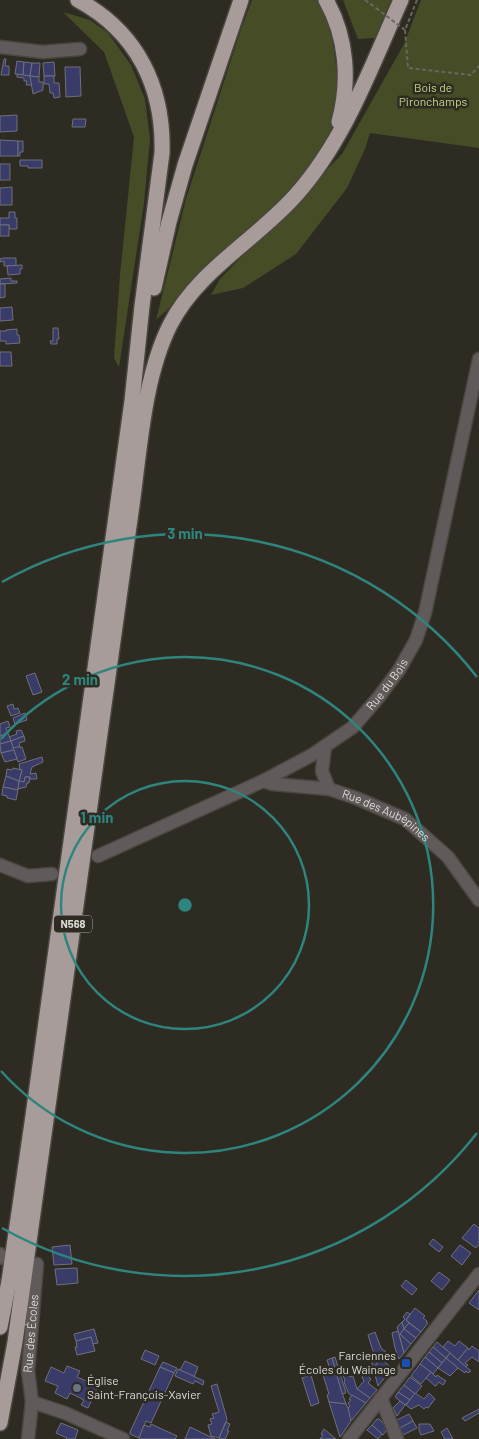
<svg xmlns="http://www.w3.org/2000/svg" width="479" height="1439" viewBox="0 0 479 1439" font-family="Barlow,sans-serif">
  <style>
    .green { fill: #464d26 }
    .building { fill: #393b69; stroke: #6f707a }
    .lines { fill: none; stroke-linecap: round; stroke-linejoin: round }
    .minor-casing { stroke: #4a4740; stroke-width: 15 }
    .highway-casing { stroke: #4a4740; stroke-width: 18 }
    .path { stroke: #68665f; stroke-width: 2; stroke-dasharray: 4 2.5; stroke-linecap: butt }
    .minor { stroke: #605b5a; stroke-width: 12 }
    .highway { stroke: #a89c9b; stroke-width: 15 }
    .path-bridge { stroke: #68665f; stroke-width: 2; stroke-dasharray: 4 2.5; stroke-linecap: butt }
    .ring { fill: none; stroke: #2e857e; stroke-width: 2.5 }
    .transit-dot { fill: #1a4fb4; stroke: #2e2b23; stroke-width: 2 }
    .worship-dot { fill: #6b7280; stroke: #2e2b23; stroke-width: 2 }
    .labels { text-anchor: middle; stroke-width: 5; stroke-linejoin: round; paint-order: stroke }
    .shield { fill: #2e2b23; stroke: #a8a6a0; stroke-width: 1 }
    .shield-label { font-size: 11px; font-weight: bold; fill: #dcdbd6 }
    .park-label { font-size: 12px; fill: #c8d683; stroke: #2e2b23 }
    .street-label { font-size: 12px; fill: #dcdbd6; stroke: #2e2b23 }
    .poi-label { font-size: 12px; fill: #dcdbd6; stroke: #2e2b23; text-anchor: end }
    .centre { fill: #2e857e; stroke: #2e2b23; stroke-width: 2.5 }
    .ring-label { font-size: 15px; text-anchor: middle; font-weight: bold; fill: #2e857e; stroke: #2e2b23; stroke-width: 5; stroke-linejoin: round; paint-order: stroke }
  </style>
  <rect width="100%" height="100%" fill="#2e2b23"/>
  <g class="green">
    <path d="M 252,0 L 317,0 L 330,18 L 337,74 L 334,129 L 326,146 L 277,209 L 156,320 L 186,199 L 241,29 Z"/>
    <path d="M 343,0 L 391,0 L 375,38 L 358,39 Z"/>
    <path d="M 421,0 L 479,0 L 479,148 L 370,133 L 365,149 L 347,188 L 296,254 L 243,288 L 211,295 L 220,279 L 342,154 L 404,44 Z"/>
    <path d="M 63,12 L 90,20 L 108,33 L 131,65 L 145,99 L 150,139 L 144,203 L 119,367 L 114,358 L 120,275 L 134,137 L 104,52 Z"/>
  </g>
  <g class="building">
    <path d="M 4,59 L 6,59 L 5,66 L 9,66 L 9,75 L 1,75 Z"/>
    <path d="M 17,61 L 24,62 L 23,75 L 15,74 Z"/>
    <path d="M 24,62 L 32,63 L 30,76 L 23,75 Z"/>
    <path d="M 54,62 L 55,76 L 44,76 L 43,63 Z"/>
    <path d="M 32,63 L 40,63 L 39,77 L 30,76 Z"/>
    <path d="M 65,67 L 80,67 L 81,96 L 66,97 Z"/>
    <path d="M 17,74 L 30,76 L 32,85 L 26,85 L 27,81 L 24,81 L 24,78 L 17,77 Z"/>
    <path d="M 30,76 L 39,77 L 39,82 L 43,82 L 43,90 L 33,94 Z"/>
    <path d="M 44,76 L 54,76 L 54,83 L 59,83 L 60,97 L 54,98 L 53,93 L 50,93 L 49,84 L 44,84 Z"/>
    <path d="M 17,115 L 17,131 L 0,132 L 0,116 Z"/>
    <path d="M 73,119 L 86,119 L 85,127 L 72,127 Z"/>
    <path d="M 0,140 L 18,141 L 18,156 L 0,156 Z"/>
    <path d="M 18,141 L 23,141 L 23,152 L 20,152 L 20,156 L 18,156 Z"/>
    <path d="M 20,160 L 42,160 L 42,168 L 28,168 L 28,166 L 20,166 Z"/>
    <rect x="0" y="164" width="10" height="16"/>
    <path d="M 12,187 L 12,205 L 0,205 L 0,188 Z"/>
    <path d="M 9,212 L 15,212 L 15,218 L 17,218 L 17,229 L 9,229 L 9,225 L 0,225 L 0,218 L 9,218 Z"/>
    <rect x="0" y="225" width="9" height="11"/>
    <path d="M 3,258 L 16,258 L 16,266 L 4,266 L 4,261 L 0,262 L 0,259 Z"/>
    <path d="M 22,265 L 22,269 L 20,269 L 20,274 L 8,275 L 7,266 Z"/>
    <path d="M 11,278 L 11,281 L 17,281 L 17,283 L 0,284 L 0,279 Z"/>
    <path d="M 0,284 L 5,284 L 5,297 L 0,298 Z"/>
    <path d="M 12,307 L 13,320 L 0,321 L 0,308 Z"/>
    <path d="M 53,328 L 58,328 L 59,339 L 57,339 L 57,344 L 51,344 L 50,341 L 53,341 Z"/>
    <path d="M 17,329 L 17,335 L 19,335 L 20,343 L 6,344 L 6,341 L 0,341 L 0,331 L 6,331 L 6,330 Z"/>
    <path d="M 0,352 L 11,352 L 12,366 L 0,366 Z"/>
    <path d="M 35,673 L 42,692 L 33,695 L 26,676 Z"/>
    <path d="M 13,704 L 14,709 L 18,708 L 20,713 L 11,716 L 7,706 Z"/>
    <path d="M 25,713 L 27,720 L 15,724 L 13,718 Z"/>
    <path d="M 8,721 L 10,727 L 6,728 L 8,733 L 0,736 L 0,724 Z"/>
    <path d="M 21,730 L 24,736 L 11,741 L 9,737 L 17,734 L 16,731 Z"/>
    <path d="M 8,733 L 11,741 L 0,744 L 0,736 Z"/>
    <path d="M 24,736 L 25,741 L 19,743 L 20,748 L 13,748 L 11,741 Z"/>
    <path d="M 11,741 L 14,750 L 1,753 L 0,744 Z"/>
    <path d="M 17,747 L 22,747 L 26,759 L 18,762 L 13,748 Z"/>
    <path d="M 14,750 L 17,759 L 5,762 L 1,753 Z"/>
    <path d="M 42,757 L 43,762 L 32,767 L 30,774 L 36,773 L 37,779 L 30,779 L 30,777 L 25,777 L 24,782 L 19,781 L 22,770 L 20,770 L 19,764 Z"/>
    <path d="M 13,768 L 22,770 L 19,781 L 6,776 L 7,769 L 12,770 Z"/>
    <path d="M 6,776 L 19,781 L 18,790 L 3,787 Z"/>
    <path d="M 25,777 L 30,777 L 29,783 L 27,783 L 26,787 L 18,789 L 19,781 L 24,782 Z"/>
    <path d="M 3,787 L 18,790 L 16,800 L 7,798 L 7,796 L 2,795 Z"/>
    <path d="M 474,1224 L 479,1228 L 479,1244 L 476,1248 L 462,1238 Z"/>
    <path d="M 433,1239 L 443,1247 L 439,1252 L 429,1244 Z"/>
    <path d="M 70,1245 L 72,1264 L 54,1265 L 52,1247 Z"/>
    <path d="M 460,1245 L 471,1253 L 462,1265 L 451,1256 Z"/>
    <path d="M 77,1268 L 78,1283 L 57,1285 L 55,1269 Z"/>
    <path d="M 439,1272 L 450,1280 L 442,1290 L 431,1281 Z"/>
    <path d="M 406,1280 L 417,1289 L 412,1295 L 401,1286 Z"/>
    <path d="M 479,1290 L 479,1310 L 469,1303 Z"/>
    <path d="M 415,1308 L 425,1316 L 423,1318 L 427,1321 L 426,1322 L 428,1323 L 421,1332 L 406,1320 Z"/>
    <path d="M 407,1312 L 410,1314 L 406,1320 L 409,1323 L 404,1329 L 402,1322 L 405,1319 L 403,1317 Z"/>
    <path d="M 402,1322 L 404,1329 L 400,1334 L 411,1344 L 404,1353 L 397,1327 Z"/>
    <path d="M 409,1323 L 421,1332 L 416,1338 L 404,1329 Z"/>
    <path d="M 94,1329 L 98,1343 L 93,1344 L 91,1337 L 76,1341 L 74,1334 Z"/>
    <path d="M 404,1329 L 416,1338 L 411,1344 L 400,1334 Z"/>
    <path d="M 398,1331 L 404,1353 L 399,1359 L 395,1348 L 392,1333 Z"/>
    <path d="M 375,1332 L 381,1348 L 386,1352 L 381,1358 L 373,1351 L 368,1335 Z"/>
    <path d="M 91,1337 L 95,1351 L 77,1355 L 75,1347 L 77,1347 L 76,1341 Z"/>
    <path d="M 448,1341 L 455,1346 L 459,1341 L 468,1348 L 458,1360 L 443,1347 Z"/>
    <path d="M 437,1342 L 450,1353 L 446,1358 L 433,1347 Z"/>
    <path d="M 472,1346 L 479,1351 L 479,1362 L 472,1357 L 465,1363 L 468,1365 L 466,1367 L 458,1360 L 468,1348 L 469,1350 Z"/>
    <path d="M 433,1347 L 446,1358 L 442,1363 L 429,1352 Z"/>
    <path d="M 145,1350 L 159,1356 L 155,1365 L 141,1359 Z"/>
    <path d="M 429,1352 L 442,1363 L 438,1368 L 425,1357 Z"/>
    <path d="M 450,1353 L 458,1360 L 471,1371 L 468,1373 L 466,1371 L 465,1373 L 458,1368 L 446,1358 Z"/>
    <path d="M 376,1354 L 381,1358 L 375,1366 L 387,1375 L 378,1386 L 371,1360 Z"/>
    <path d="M 335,1357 L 346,1393 L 342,1394 L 332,1358 Z"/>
    <path d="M 425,1357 L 438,1368 L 433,1374 L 420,1364 Z"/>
    <path d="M 332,1358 L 341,1390 L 346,1404 L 329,1402 L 327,1395 L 329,1394 L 323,1375 L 328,1373 L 327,1370 L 330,1369 L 327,1360 Z"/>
    <path d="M 446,1358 L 458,1368 L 450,1376 L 438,1368 Z"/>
    <path d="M 381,1359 L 392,1368 L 387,1375 L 375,1366 Z"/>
    <path d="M 185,1361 L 198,1367 L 194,1377 L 180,1370 Z"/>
    <path d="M 163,1362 L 177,1368 L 174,1373 L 160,1367 Z"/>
    <path d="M 420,1364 L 431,1372 L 421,1384 L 411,1376 Z"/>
    <path d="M 67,1366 L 80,1371 L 77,1377 L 98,1386 L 88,1408 L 81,1405 L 84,1400 L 70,1393 L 67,1399 L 55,1393 L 58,1386 L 45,1381 L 51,1367 L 64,1373 Z"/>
    <path d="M 160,1367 L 174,1373 L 151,1423 L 146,1421 L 139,1438 L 130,1434 L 130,1432 Z"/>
    <path d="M 178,1369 L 204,1381 L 203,1385 L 195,1381 L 193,1384 L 175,1376 Z"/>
    <path d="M 431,1372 L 436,1377 L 437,1375 L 446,1381 L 443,1385 L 439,1382 L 436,1386 L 435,1386 L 426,1378 Z"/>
    <path d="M 365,1373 L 371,1379 L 368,1383 L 377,1390 L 370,1398 L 357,1389 L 364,1381 L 362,1377 Z"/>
    <path d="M 348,1374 L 349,1377 L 353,1376 L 357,1389 L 370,1398 L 366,1403 L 349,1394 L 344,1382 L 345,1381 L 343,1375 Z"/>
    <path d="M 311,1375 L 319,1403 L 311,1406 L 302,1378 Z"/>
    <path d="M 410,1377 L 422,1386 L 415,1394 L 404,1385 Z"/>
    <path d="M 217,1384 L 227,1419 L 219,1438 L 211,1436 L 208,1425 L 212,1424 L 210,1419 L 214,1418 L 212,1414 L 219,1412 L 211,1386 Z"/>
    <path d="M 404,1385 L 415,1394 L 410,1400 L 398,1392 Z"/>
    <path d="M 398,1392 L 410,1400 L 405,1405 L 395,1397 Z"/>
    <path d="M 415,1393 L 424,1399 L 429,1393 L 435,1399 L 428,1408 L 426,1407 L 424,1409 L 419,1405 L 411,1409 L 406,1405 Z"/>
    <path d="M 352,1395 L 366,1403 L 351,1421 L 348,1413 L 348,1408 L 350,1406 L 348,1403 L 351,1400 L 349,1399 Z"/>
    <path d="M 400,1401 L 405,1405 L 397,1416 L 393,1408 Z"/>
    <path d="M 329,1402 L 346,1404 L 348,1408 L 351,1421 L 340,1437 Z"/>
    <path d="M 479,1409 L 479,1413 L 465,1421 L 462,1418 Z"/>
    <path d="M 409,1414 L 413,1421 L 398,1429 L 395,1421 Z"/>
    <path d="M 377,1419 L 379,1419 L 388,1428 L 383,1435 L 372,1425 Z"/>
    <path d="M 413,1421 L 417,1428 L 403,1435 L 400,1428 Z"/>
    <path d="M 226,1422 L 230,1424 L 227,1431 L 229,1431 L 225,1439 L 221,1439 L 219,1438 Z"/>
    <path d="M 61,1423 L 78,1430 L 75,1439 L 66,1439 L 67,1438 L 56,1433 Z"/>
    <path d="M 151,1424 L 177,1436 L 175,1439 L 141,1439 L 139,1438 L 144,1425 L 150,1427 Z"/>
    <path d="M 419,1424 L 430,1424 L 434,1431 L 421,1435 L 419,1430 Z"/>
    <path d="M 372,1425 L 382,1434 L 378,1439 L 367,1430 Z"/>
    <path d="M 190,1427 L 215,1439 L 185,1439 Z"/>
    <path d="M 447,1428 L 453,1439 L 445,1439 L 441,1432 Z"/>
    <path d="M 324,1429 L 336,1439 L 320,1439 L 323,1435 L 321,1434 Z"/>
  </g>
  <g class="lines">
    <g class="minor-casing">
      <g id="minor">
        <path d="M 0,47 L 43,52 L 80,49"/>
        <path d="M 325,747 L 322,771 L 329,789"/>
        <path id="s1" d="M 263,781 L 273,784 L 329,789 L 356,798 L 405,819 L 448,857 L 479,900"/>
        <path id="s2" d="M 98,856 L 263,781 L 312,755 L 353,727 L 378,698 L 399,670 L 416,640 L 425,613 L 479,359"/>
        <path d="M 0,865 L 28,876 L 52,874"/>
        <path d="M 0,1254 L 0,1258"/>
        <path d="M 381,1398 L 397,1439"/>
        <path d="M 32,1402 L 65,1413 L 123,1439"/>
        <path id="s3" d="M 28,1439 L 32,1402 L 28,1371 L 37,1264"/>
        <path d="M 349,1439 L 479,1274"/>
      </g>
    </g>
    <g class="highway-casing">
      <g id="highway">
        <path d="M 326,0 C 347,37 350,81 339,122"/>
        <path d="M 154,288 L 169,222 L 185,165 L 241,0"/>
        <path d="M 0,1327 L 9,1281 L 33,1116 L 132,401 L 142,306 L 162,153 C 164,87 137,32 78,0"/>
        <path d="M 0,1423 L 15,1342 L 132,505 C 140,447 144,377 170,325 C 198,270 256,240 296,195 C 345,140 371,67 401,0"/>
      </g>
    </g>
    <g class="path">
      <path d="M 365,0 L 376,8"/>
      <path d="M 417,0 L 405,30 L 408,68 L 471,75 L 479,66"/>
    </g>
    <use href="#minor" class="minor"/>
    <use href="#highway" class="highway"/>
    <path class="path-bridge" d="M 376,8 L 405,30"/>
  </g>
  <g class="ring">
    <circle cx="185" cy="905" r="124"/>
    <path d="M1 739A248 248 0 1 1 1 1071"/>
    <path d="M477 1133A371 371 0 0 1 2 1228M2 582A371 371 0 0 1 477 677"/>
  </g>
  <rect class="transit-dot" x="401" y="1358" width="10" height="10" rx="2.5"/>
  <circle class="worship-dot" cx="77" cy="1388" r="5"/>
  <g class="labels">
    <rect class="shield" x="54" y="915.5" width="38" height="17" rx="4"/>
    <g class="shield-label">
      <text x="73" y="928">N568</text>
    </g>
    <g class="park-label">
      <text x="433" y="92">Bois de<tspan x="433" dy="14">Pironchamps</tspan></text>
    </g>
    <g class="street-label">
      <text dy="4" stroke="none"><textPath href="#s2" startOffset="341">Rue du Bois</textPath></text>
      <text dy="4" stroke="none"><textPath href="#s1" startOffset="130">Rue des Aubépines</textPath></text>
      <text dy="4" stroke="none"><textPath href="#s3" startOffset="106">Rue des Écoles</textPath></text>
    </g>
    <g class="poi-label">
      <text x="396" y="1360">Farciennes<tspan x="396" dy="14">Écoles du Wainage</tspan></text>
      <text x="87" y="1385" text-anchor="start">Église<tspan x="87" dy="14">Saint-François-Xavier</tspan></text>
    </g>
  </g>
  <circle cx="185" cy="905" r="8" class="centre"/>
  <g class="ring-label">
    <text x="185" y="539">3 min</text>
    <text x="80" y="685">2 min</text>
    <text x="97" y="823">1 min</text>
  </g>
</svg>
